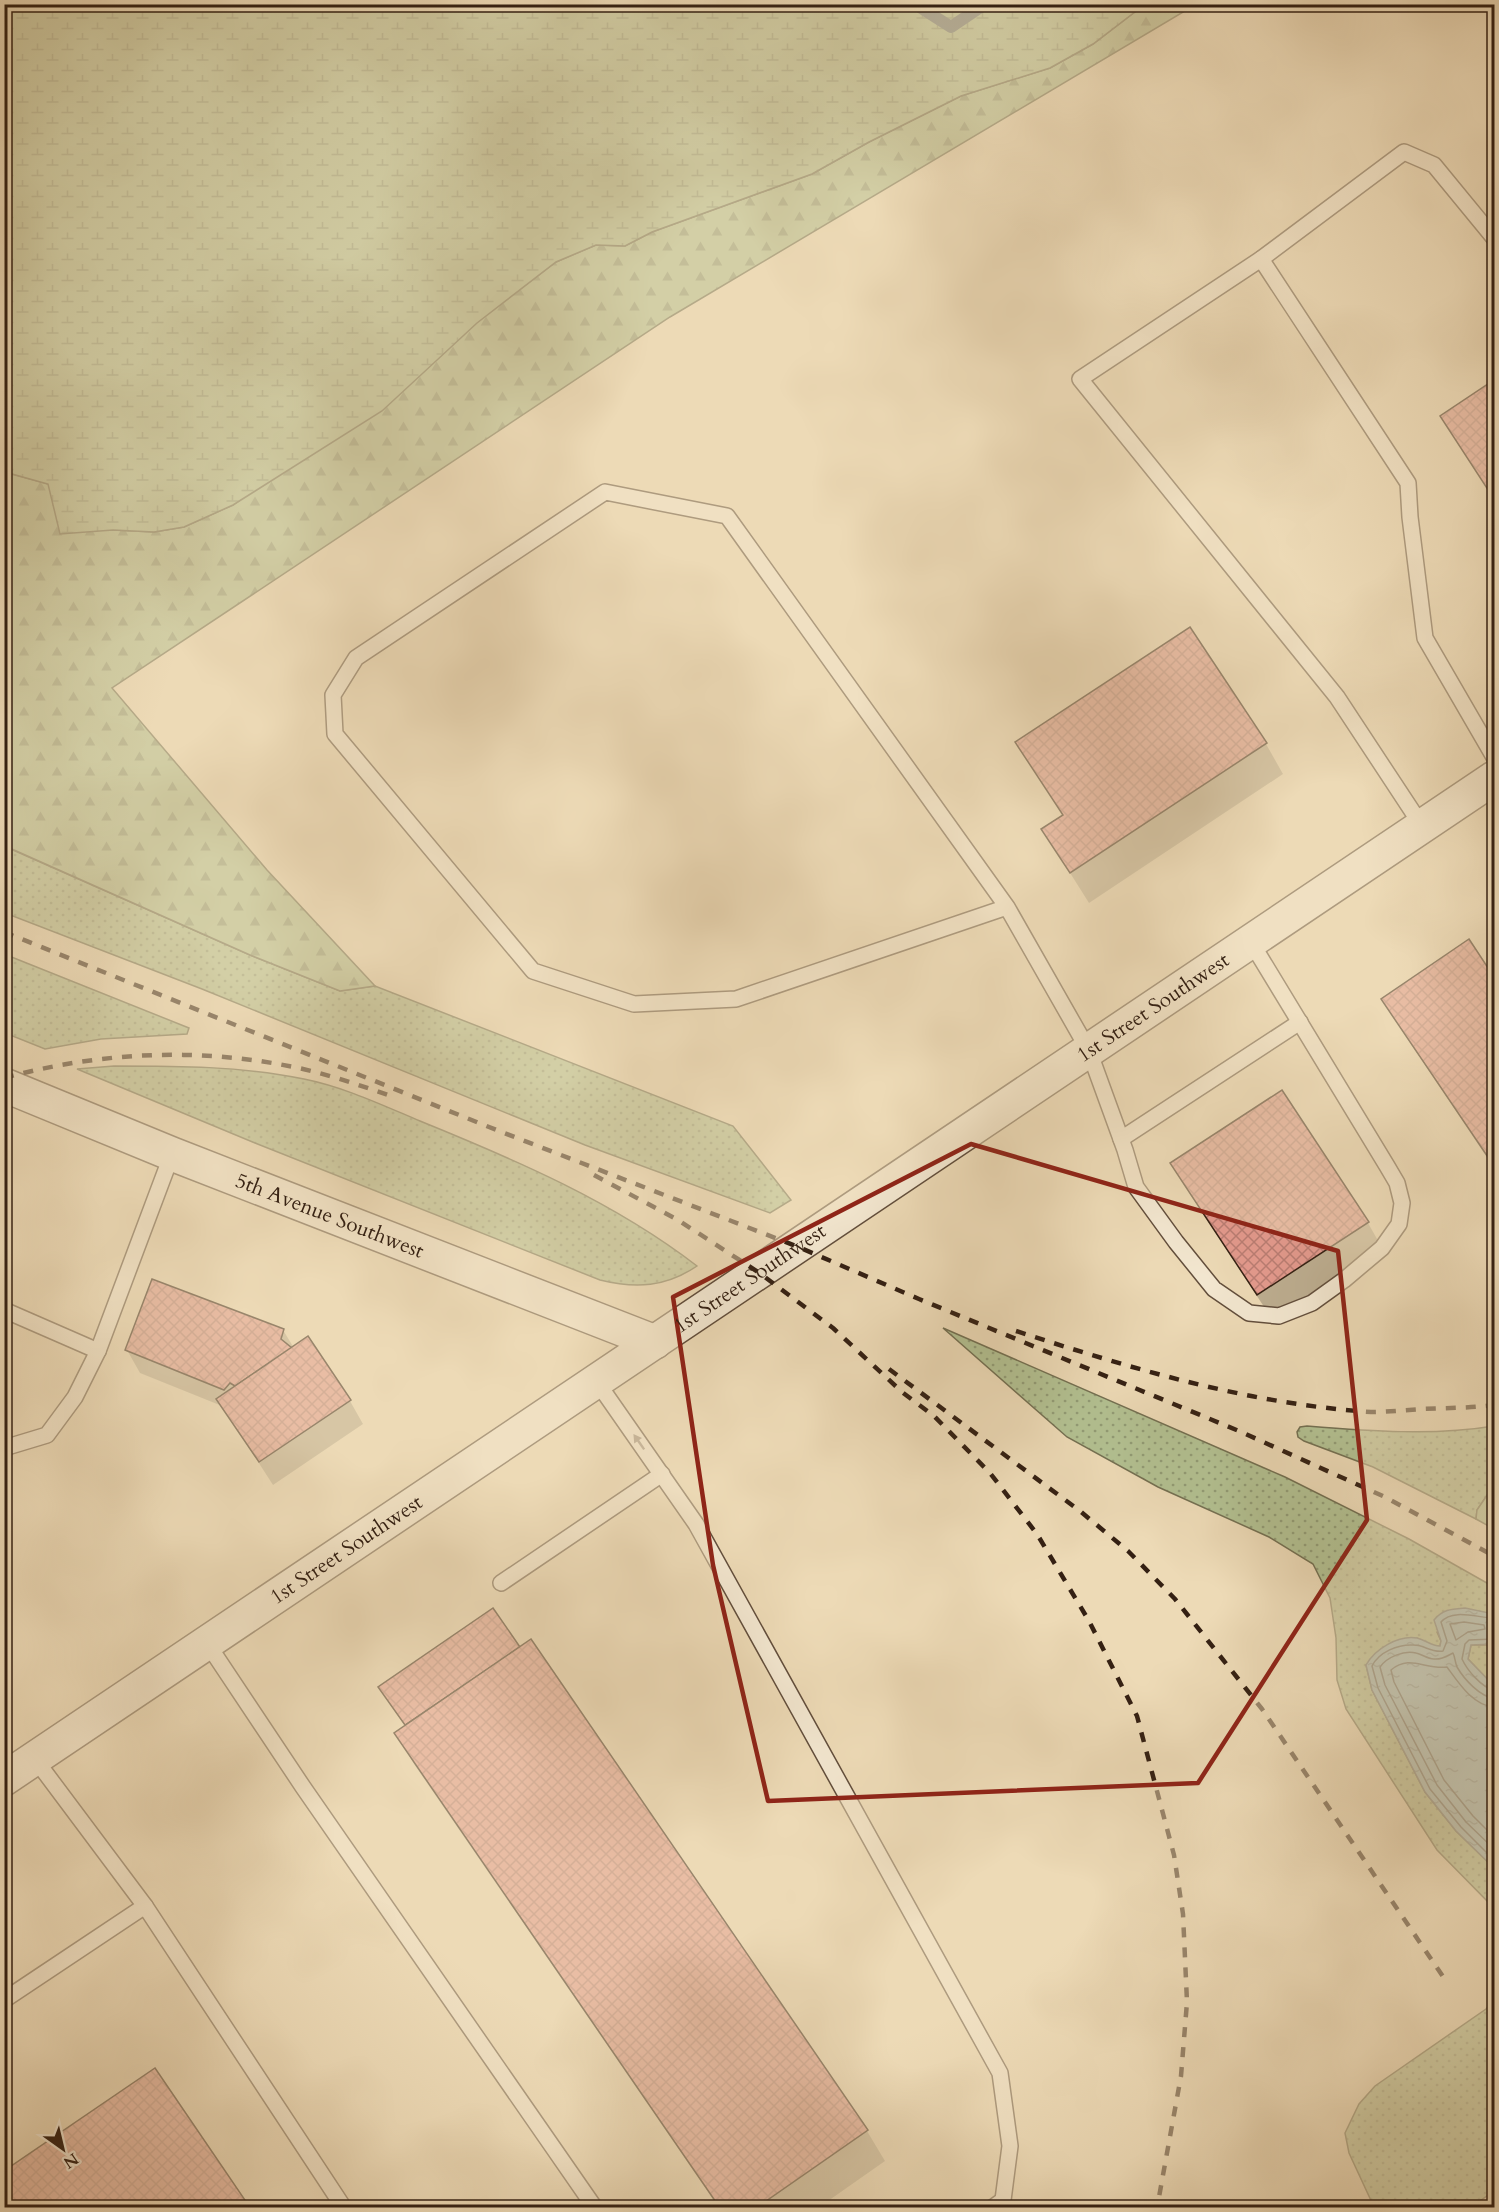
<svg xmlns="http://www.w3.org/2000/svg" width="1499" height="2212" viewBox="0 0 1499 2212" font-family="Cardo,serif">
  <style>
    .grass { fill: url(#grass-dots); stroke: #747052; stroke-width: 1.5 }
    .forest { fill: url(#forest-firs); stroke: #747052; stroke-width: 1.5 }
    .wetland { fill: url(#wetland-marsh); stroke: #747052; stroke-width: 1.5 }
    .water { fill: url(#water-ripples); stroke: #747b77; stroke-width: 1.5 }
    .shadow { fill: #0003 }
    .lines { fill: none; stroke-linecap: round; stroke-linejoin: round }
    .shore { stroke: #696c66; stroke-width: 1.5 }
    .stream { stroke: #747b77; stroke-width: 12 }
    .building { fill: url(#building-cross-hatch); stroke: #342013; stroke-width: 1.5 }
    .service-casing { stroke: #624e3c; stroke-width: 18 }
    .tertiary-casing { stroke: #624e3c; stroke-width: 36 }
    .service { stroke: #f3e7d0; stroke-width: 15 }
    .tertiary { stroke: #f3e7d0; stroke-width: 33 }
    .rail { stroke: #342013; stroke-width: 4.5; stroke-dasharray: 10 10; stroke-linecap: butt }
    .oneway { fill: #9d8d7b }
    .marked { fill: none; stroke: #8f2418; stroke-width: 4.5; stroke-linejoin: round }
    .labels { text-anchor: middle; stroke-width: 5; stroke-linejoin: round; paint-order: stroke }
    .street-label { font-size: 21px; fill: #342013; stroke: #f3e7d0 }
  </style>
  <defs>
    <pattern id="grass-dots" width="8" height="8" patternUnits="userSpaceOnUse" patternTransform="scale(1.5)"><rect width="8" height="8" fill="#b3c192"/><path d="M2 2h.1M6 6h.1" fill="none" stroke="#929c76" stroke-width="1.8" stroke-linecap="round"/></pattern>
    <pattern id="forest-firs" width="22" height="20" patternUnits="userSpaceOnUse" patternTransform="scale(1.5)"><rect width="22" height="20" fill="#b3c192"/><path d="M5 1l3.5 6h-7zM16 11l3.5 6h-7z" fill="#929c76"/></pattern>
    <pattern id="wetland-marsh" width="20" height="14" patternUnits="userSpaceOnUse" patternTransform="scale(1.5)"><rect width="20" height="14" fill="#b3c192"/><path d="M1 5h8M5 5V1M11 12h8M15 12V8" fill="none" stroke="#929c76"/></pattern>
    <pattern id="water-ripples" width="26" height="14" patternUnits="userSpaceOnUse" patternTransform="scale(1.5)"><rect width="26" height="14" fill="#9eb8b9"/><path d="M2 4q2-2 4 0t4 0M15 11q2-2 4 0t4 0" fill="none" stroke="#829595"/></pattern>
    <pattern id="building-cross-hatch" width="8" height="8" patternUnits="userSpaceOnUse" patternTransform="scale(1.5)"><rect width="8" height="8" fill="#e49a8e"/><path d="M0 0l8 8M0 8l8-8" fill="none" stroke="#ba7d73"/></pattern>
  </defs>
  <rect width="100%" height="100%" fill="#eddab6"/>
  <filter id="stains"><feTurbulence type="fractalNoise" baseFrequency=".00333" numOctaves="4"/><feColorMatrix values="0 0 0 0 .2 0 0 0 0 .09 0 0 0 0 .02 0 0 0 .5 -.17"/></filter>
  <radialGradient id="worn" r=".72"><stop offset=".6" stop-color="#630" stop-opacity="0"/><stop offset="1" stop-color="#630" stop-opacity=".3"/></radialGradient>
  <g class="grass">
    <path d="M 4,846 L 250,955 L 340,991 L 375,986 L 733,1126 L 791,1200 L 770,1213 L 585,1145 L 202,989 L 5,913 Z"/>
    <path d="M 4,954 L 189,1028 L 187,1034 L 101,1039 L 45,1049 L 5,1033 Z"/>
    <path d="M 114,1066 C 178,1066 241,1066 304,1079 C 344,1087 382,1105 420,1121 C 516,1160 614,1202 697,1266 C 666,1287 636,1289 600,1280 L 255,1143 L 77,1069 Z"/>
    <path d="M 943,1328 L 1285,1477 L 1409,1539 L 1494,1587 L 1494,1614 L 1481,1612 L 1437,1632 L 1441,1641 L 1440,1646 L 1434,1646 L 1417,1638 L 1366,1665 L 1372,1690 L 1425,1792 L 1456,1831 L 1494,1868 L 1494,1912 L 1489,1903 L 1437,1850 L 1346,1709 L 1337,1680 L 1336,1638 L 1330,1598 L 1313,1564 L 1269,1537 L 1158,1487 L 1067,1437 Z"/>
    <path d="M 1307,1426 C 1369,1431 1434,1436 1494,1426 L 1494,1440 L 1491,1447 L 1494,1449 L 1494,1485 L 1477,1510 L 1476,1519 L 1373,1467 L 1304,1441 L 1298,1437 L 1297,1432 L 1300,1427 Z"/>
    <path d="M 1494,1645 L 1494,1644 L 1494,1686 L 1468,1659 L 1471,1645 Z"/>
    <path d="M 1494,2000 L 1494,2191 L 1471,2207 L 1374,2207 L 1349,2153 L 1345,2133 L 1359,2104 L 1375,2086 L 1486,2009 Z"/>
  </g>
  <g class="forest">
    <path d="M 1144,5 L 1195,5 L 670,317 L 112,688 L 267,870 L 375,986 L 340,991 L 250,955 L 5,846 L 4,472 L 48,484 L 113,530 L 154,532 L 184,527 L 233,505 L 556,262 L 596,245 L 625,246 L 652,232 L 812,174 L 869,142 L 961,96 L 1050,68 L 1093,44 Z"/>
    <path d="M 1494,1485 L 1494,1529 L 1476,1519 L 1477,1510 Z"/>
  </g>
  <path class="wetland" d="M 4,5 L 5,4 L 1144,5 L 1093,44 L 1050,68 L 961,96 L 869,142 L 812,174 L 652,232 L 625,246 L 596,245 L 556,262 L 477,323 L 382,411 L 233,505 L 184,527 L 154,532 L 113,530 L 60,534 L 48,484 L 5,472 Z"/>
  <path class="water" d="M 1465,1608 L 1494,1614 L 1494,1644 L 1471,1645 L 1468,1659 L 1494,1686 L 1494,1868 L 1456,1831 L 1425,1792 L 1372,1690 L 1366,1665 C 1375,1649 1398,1635 1417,1638 C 1426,1640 1431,1646 1440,1646 L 1441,1641 L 1434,1620 C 1443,1609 1452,1609 1465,1608 Z"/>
  <g class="shadow">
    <path d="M 1494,382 L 1494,499 L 1442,416 Z"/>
    <path d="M 1017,743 L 1266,744 L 1283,774 L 1089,903 L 1043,830 L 1063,816 Z"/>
    <path d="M 1469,942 L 1494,980 L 1494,1168 L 1401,1029 L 1383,999 Z"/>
    <path d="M 1282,1092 L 1368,1223 L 1385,1253 L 1276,1325 L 1190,1194 L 1172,1164 Z"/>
    <path d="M 283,1330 L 294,1348 L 350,1401 L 363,1424 L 273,1485 L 222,1406 L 140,1373 L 127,1350 Z"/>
    <path d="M 531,1641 L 867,2131 L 885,2161 L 818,2208 L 719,2208 L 414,1764 L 396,1733 L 405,1726 L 389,1703 L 520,1649 Z"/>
  </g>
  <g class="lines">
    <g class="shore">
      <path d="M 1494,1618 C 1478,1618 1453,1608 1441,1622 L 1447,1641 L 1443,1651 C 1431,1653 1425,1645 1414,1645 C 1398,1644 1379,1652 1372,1666 L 1378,1688 L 1430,1789 L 1461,1827 L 1494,1860"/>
      <path d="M 1464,1622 L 1484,1625 L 1485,1629 L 1468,1632 L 1456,1640 L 1450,1624 Z"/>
      <path d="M 1494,1639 L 1469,1640 L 1465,1644 L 1462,1659 C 1467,1670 1482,1688 1494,1690"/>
      <path d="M 1494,1698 C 1480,1697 1464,1679 1457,1667 C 1455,1662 1455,1657 1453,1653 C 1447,1656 1442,1660 1434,1659 C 1427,1659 1422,1654 1416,1653 C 1404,1650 1387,1657 1380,1667 L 1385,1685 L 1437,1785 L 1466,1822 L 1494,1849"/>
      <path d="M 1494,1707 C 1473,1706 1458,1682 1447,1667 C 1425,1670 1410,1654 1391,1670 L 1394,1682 L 1444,1780 L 1473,1816 L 1494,1837"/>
    </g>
    <path class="stream" d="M 915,4 L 951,27 L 985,4"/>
  </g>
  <g class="building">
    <path d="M 1494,380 L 1494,499 L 1440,416 Z"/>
    <path d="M 1190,627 L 1267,743 L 1070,873 L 1041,829 L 1063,815 L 1015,742 Z"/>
    <path d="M 1469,939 L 1494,977 L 1494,1166 L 1381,999 Z"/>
    <path d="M 1282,1090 L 1369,1222 L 1257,1295 L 1170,1163 Z"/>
    <path d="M 152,1279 L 284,1329 L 281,1339 L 292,1348 L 235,1386 L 230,1383 L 224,1390 L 125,1350 Z"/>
    <path d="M 308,1336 L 351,1400 L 259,1462 L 216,1399 Z"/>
    <path d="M 493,1608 L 520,1647 L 405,1725 L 378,1687 Z"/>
    <path d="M 531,1639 L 868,2130 L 756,2208 L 720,2208 L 394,1733 Z"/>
    <path d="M 155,2068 L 247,2203 L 240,2208 L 4,2208 L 4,2171 Z"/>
  </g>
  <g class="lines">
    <g class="service-casing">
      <g id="service">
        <path d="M 1261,259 L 1408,483 L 1410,517 L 1425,638 L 1494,757"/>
        <path d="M 1422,826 L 1337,697 L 1080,379 L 1261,259 L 1404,152 L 1434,165 L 1494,238"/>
        <path d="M 1007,907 L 736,999 L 634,1004 L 533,971 L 335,734 L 333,695 L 356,658 L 605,492 L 727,516 L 1007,907 L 1089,1051 L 1125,1150 L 1136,1187 L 1176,1242 L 1214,1289 L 1249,1313 L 1279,1316 L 1312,1303 L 1344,1280 L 1382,1248 L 1399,1224 L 1402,1203 L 1397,1183 L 1387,1166 L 1251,942"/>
        <path d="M 1121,1139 L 1300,1022"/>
        <path d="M 4,1310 L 98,1351"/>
        <path d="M 597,1382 L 696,1524 L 1000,2073 L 1010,2146 L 1003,2200 L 992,2208"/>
        <path d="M 4,1448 L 47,1435 L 75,1397 L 98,1351 L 172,1154"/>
        <path d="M 501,1583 L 662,1474"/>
        <path d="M 207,1643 L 303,1787 L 595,2208"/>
        <path d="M 35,1759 L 145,1906 L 344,2208"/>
        <path d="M 4,2000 L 145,1906"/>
      </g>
    </g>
    <g class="tertiary-casing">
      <g id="tertiary">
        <path id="s1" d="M 4,1085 L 172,1154 L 655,1342"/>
        <path id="s2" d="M 4,1779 L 1494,778"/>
      </g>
    </g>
    <use href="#service" class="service"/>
    <use href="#tertiary" class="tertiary"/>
    <g class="rail">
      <path d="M 4,932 L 499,1131 L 796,1246 L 919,1299 L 1239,1431 L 1385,1497 L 1494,1556"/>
      <path d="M 4,1078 C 103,1051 204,1047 303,1069 C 333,1076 362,1086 391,1096"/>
      <path d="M 594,1175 L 678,1220 L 758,1272 L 833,1328 L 902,1392 L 934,1416 L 990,1473 L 1037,1534 L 1089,1621 L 1137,1716 L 1174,1855 L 1183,1914 L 1187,2002 L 1181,2076 L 1157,2208"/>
      <path d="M 1016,1331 C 1133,1369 1249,1404 1371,1412 C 1388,1412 1405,1410 1422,1409 C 1446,1408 1470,1408 1494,1405"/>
      <path d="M 889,1369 L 1080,1511 L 1128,1551 L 1175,1599 L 1262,1709 L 1448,1984"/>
    </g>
  </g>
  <defs><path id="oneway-solid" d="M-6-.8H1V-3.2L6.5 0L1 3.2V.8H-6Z" transform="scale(1.5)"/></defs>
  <use class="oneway" href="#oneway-solid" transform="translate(639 1442) rotate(-125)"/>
  <path d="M0 0H1499V2212H0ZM 971,1144 L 1338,1251 L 1367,1520 L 1198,1783 L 768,1801 L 713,1565 L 673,1297 Z" fill="#eddab6" fill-opacity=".55" fill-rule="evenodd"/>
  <path class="marked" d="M 971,1144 L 1338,1251 L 1367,1520 L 1198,1783 L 768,1801 L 713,1565 L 673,1297 Z"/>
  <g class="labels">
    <g class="street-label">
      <text dy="7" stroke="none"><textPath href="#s2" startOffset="1384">1st Street Southwest</textPath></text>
      <text dy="7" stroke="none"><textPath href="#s1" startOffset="351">5th Avenue Southwest</textPath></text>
      <text dy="7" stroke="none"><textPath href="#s2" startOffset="898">1st Street Southwest</textPath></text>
      <text dy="7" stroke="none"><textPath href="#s2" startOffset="412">1st Street Southwest</textPath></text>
    </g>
  </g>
  <rect width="1499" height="2212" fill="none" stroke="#eddab6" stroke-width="24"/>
  <rect x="6" y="6" width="1487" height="2200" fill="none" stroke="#342013" stroke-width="3"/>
  <rect x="12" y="12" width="1475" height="2188" fill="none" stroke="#342013" stroke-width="1.5"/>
  <g transform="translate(63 2149) rotate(146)" stroke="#f3e7d0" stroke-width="4.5" paint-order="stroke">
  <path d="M0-4.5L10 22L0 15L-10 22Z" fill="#342013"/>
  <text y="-9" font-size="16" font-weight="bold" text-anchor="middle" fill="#342013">N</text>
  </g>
  <rect width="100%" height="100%" filter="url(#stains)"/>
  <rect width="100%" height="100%" fill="url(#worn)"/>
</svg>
